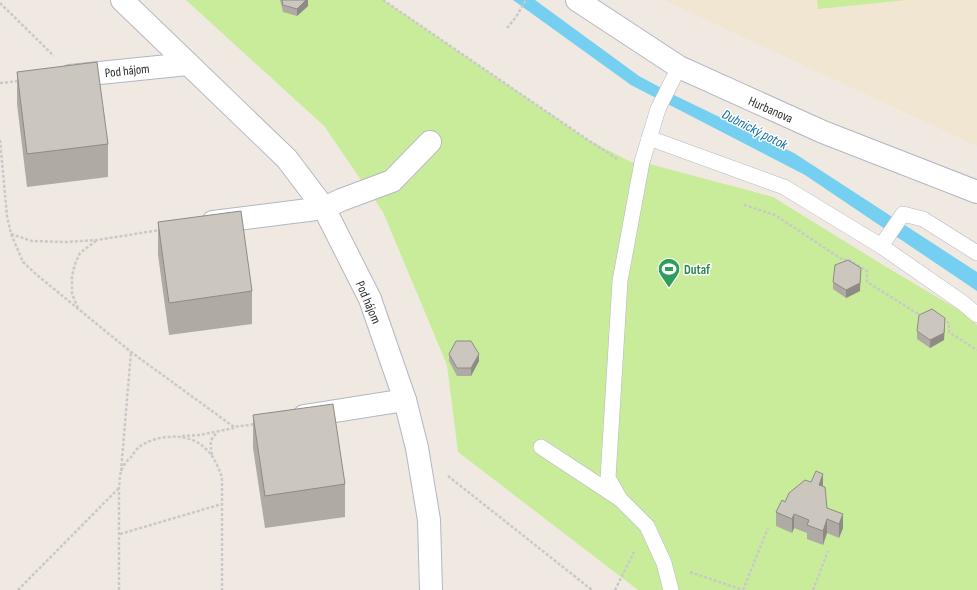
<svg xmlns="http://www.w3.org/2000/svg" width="977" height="590" viewBox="0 0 977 590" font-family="'Sofia Sans Condensed',sans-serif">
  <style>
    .education { fill: #f0e6d1 }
    .pitch { fill: #c9ec9a }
    .water { fill: #75cff0 }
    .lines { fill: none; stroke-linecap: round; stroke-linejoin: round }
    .service-casing { stroke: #b4b7c1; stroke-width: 16 }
    .minor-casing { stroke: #b4b7c1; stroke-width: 24 }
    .path { stroke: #c9c9c9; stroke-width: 2.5; stroke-dasharray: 3 2; stroke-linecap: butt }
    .service { stroke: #fff; stroke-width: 15 }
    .minor { stroke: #fff; stroke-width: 22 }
    .wall { fill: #afaba4 }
    .shaded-wall { fill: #8e8b86 }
    .building { fill: #cbc7bf; stroke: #8e8b86 }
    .labels { text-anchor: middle; stroke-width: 3; stroke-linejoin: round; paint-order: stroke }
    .street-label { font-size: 13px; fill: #2e2e2e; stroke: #fff }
    .leisure-label { font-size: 13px; font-weight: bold; fill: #27864d; stroke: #fff; text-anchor: start }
    .water-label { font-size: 14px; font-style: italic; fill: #0d6fa3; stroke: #fff }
  </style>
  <rect width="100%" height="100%" fill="#efe9e1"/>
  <path class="education" d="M 664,0 L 977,0 L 977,146 Z"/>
  <g class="pitch">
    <path d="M 186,0 L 383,0 L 588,140 L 631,162 L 642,162 L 773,197 L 888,268 L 959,310 L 977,325 L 977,590 L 638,590 L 458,452 L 447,365 L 383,212 L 324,126 Z"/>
    <path d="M 817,0 L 906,0 L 818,9 Z"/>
  </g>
  <path class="water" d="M 513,0 L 535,0 L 639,76 L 676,96 L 794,153 L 977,272 L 977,291 L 805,175 L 631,85 Z"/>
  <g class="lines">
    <g class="service-casing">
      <g id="service">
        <path d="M 649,138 L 784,187 L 881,246 L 963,303 L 977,315"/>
        <path d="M 881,246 L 903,214 L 923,219 L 977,253"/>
        <path d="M 541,447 L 620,499 L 647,526 L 664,563 L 671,590"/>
        <path d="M 620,499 L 608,478 L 620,281 L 642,162 L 658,109 L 679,67"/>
      </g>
    </g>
    <g class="minor-casing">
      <g id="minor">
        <path d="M 122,0 L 287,159 L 324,208 L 370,299 L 405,400 L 417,448 L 429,520 L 431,590"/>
        <path d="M 577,0 L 679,67 L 823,132 L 977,192"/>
        <path d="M 70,76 L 188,64"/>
        <path d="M 213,222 L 324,208 L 341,200 L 392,181 L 430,142"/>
        <path d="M 304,416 L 405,400"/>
      </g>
    </g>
    <g class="path">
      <path d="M 383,0 L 588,140 L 619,160"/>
      <path d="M 0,3 L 54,56"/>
      <path d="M 507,28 L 516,17 L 526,0"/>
      <path d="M 0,83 L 19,81"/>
      <path d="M 0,140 L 7,216 L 11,234 L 23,262 L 37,275 L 131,352 L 234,427 L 256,424"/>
      <path d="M 744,205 L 775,215 L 843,260 L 848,259 L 867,271 L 867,282 L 920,315"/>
      <path d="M 11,234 L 32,241 L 66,242 L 97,240 L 160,230"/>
      <path d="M 78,308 L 72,294 L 72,276 L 75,264 L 80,253 L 97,240"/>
      <path d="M 942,319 L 949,323 L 949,332 L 977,350"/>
      <path d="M 182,436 L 200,435 L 234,428"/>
      <path d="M 212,455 C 210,443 209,440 218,432"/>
      <path d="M 121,471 L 131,352"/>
      <path d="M 448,476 L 592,590"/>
      <path d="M 120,534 L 222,504"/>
      <path d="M 690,572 L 743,590"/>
      <path d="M 18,590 L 119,488"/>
      <path d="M 119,590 L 119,487 C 120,483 119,477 121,472 C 122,467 127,460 131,457 C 133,454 136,450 139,447 C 157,434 189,432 205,448 C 214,456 218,467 222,477 L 222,590"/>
      <path d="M 615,590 L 634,552"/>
      <path d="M 743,590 L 768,528"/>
      <path d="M 813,590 L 828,551"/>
    </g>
    <use href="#service" class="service"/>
    <use href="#minor" class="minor"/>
  </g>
  <g class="wall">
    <path d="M 280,0 L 308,0 L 308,6 L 297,16 L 283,12 Z"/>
    <path d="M 17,72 L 108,144 L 108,177 L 27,187 L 17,104 Z"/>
    <path d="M 158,222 L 252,291 L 252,324 L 169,335 L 158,255 Z"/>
    <path d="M 833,282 L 860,291 L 846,298 L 833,289 Z"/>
    <path d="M 945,325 L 944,340 L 930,348 L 917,339 L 917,331 Z"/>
    <path d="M 449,354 L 479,361 L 471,376 L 457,376 L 449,361 Z"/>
    <path d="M 253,415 L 345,484 L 345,517 L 265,528 L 253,448 Z"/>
    <path d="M 823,487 L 827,508 L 843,528 L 839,538 L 827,533 L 823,545 L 807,539 L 807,533 L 794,528 L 792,533 L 776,526 L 776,512 L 785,502 Z"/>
  </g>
  <g class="shaded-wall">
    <path d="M 306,0 L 308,0 L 308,6 L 297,16 L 297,9 Z"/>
    <path d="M 861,268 L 860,291 L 846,298 L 846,290 Z"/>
    <path d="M 945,318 L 944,340 L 930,348 L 930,340 Z"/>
    <path d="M 479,354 L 479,361 L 471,376 L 471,368 Z"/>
    <path d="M 823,474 L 823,488 L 819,485 Z"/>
    <path d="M 794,514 L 794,528 L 792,533 L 792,519 Z"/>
    <path d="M 843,514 L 843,528 L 839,538 L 839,524 Z"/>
    <path d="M 827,519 L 827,533 L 823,545 L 823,531 Z"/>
  </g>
  <g class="building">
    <path d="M 282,0 L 306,0 L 297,9 L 283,5 Z"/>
    <path d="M 97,62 L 108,144 L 27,154 L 17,72 Z"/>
    <path d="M 241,211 L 252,291 L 169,303 L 158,222 Z"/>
    <path d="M 848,260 L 861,268 L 860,283 L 846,290 L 833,282 L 835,265 Z"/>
    <path d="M 932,309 L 945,318 L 944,333 L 930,340 L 917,331 L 919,315 Z"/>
    <path d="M 456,341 L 471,341 L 479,354 L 471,368 L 457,368 L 449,354 Z"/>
    <path d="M 333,404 L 345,484 L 265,496 L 253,415 Z"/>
    <path d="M 816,471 L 823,474 L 819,485 L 825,487 L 827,508 L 843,514 L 839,524 L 827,519 L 823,531 L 807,525 L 809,520 L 794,514 L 792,519 L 776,512 L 782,500 L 785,502 L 789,493 L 805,480 L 811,482 Z"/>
  </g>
  <defs>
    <g id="stadium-pin" transform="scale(1.15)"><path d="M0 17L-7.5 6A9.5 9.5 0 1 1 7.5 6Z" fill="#2e9e5b" stroke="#fff"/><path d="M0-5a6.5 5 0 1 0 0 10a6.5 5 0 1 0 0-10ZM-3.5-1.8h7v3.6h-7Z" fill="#fff"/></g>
  </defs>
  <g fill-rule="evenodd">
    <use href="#stadium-pin" x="669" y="269"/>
  </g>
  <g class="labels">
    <g class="street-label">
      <text transform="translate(127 70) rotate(-6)" y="5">Pod hájom</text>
      <text transform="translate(771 109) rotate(24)" y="5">Hurbanova</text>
      <text transform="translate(369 302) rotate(67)" y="5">Pod hájom</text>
    </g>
    <g class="leisure-label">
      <text x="684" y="274">Dutaf</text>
    </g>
    <g class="water-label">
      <text transform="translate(755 129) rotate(27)" y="5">Dubnický potok</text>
    </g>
  </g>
</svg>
